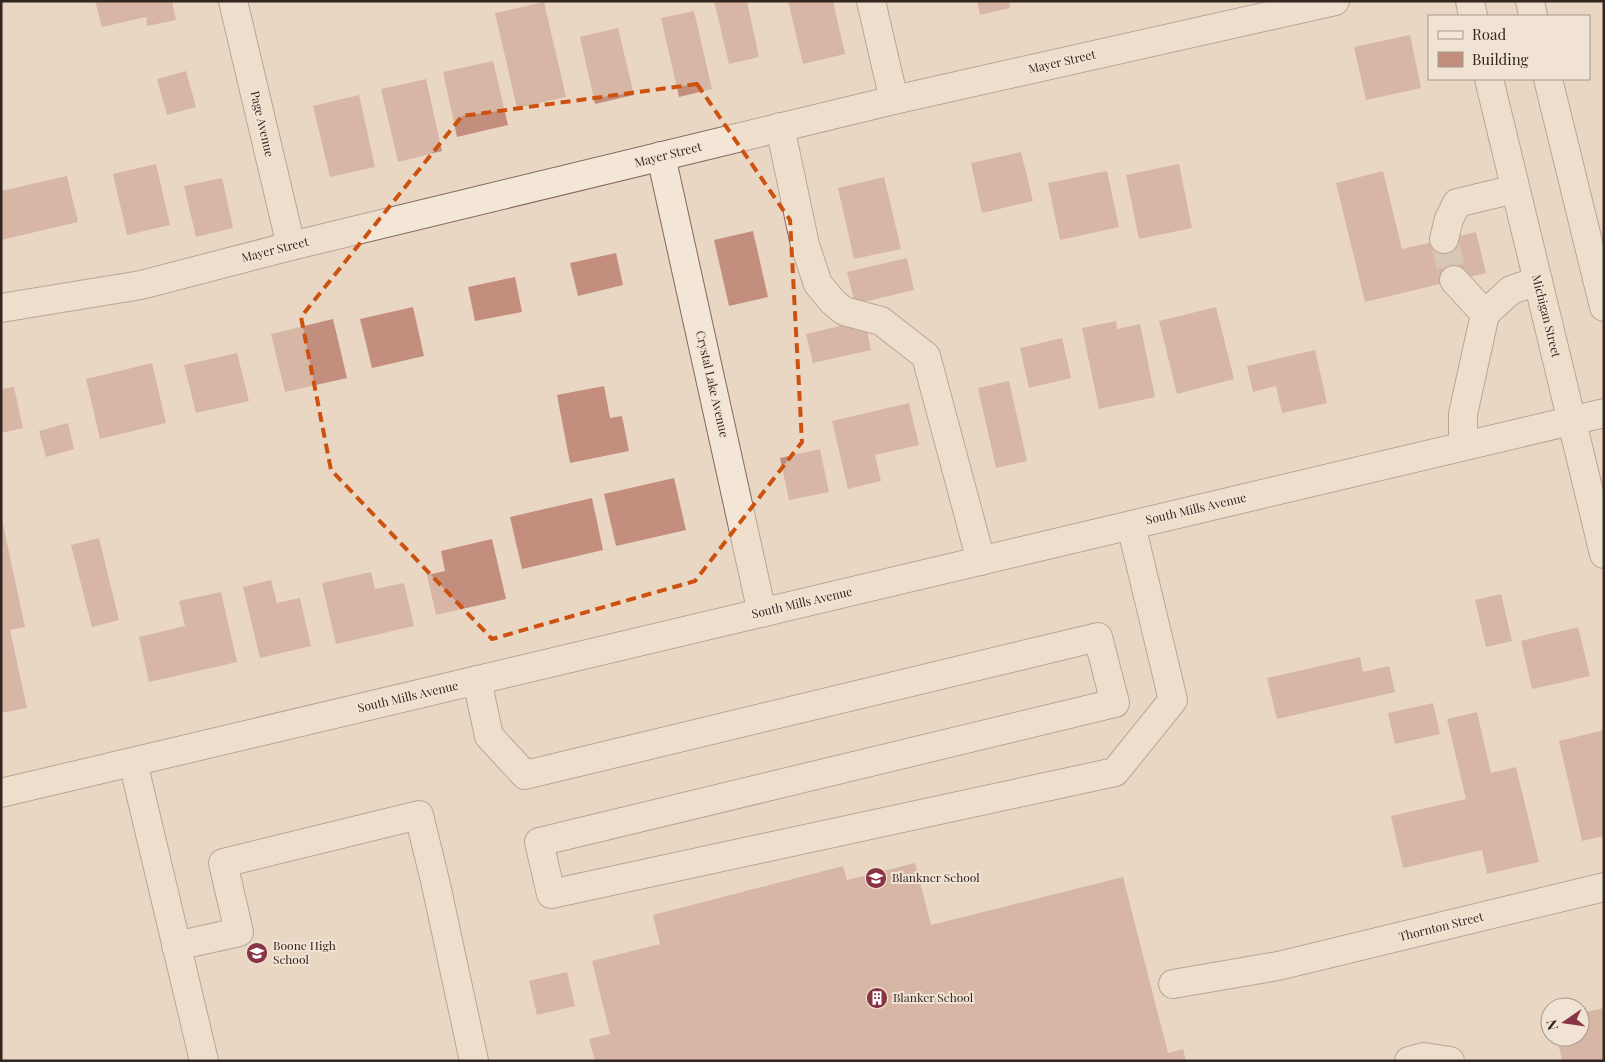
<svg xmlns="http://www.w3.org/2000/svg" width="1605" height="1062" viewBox="0 0 1605 1062" font-family="'Playfair Display',serif">
  <style>
    .building { fill: #c38e7e }
    .lines { fill: none; stroke-linecap: round; stroke-linejoin: round }
    .minor-tunnel { stroke: #c5b3a3; stroke-width: 28; stroke-dasharray: 28 14; stroke-linecap: butt }
    .minor-casing { stroke: #81695d; stroke-width: 30 }
    .minor { stroke: #f4e6d6; stroke-width: 28 }
    .marked { fill: none; stroke: #cd510f; stroke-width: 4; stroke-dasharray: 10 6; stroke-linejoin: round }
    .labels { text-anchor: middle; stroke-width: 4; stroke-linejoin: round; paint-order: stroke }
    .street-label { font-size: 12px; fill: #33251f; stroke: #f1e3d3 }
    .poi-label { font-size: 12px; fill: #33251f; stroke: #f1e3d3; text-anchor: start }
  </style>
  <rect width="100%" height="100%" fill="#e9d7c4"/>
  <g class="building">
    <path d="M 95,1 L 172,1 L 176,20 L 147,26 L 146,17 L 102,27 Z"/>
    <path d="M 714,1 L 747,1 L 759,57 L 729,64 Z"/>
    <path d="M 788,1 L 833,1 L 845,54 L 803,64 Z"/>
    <path d="M 977,1 L 1009,1 L 1010,8 L 980,15 Z"/>
    <path d="M 544,2 L 566,97 L 517,108 L 495,13 Z"/>
    <path d="M 694,11 L 712,89 L 679,97 L 661,18 Z"/>
    <path d="M 618,28 L 634,95 L 595,104 L 580,37 Z"/>
    <path d="M 1410,35 L 1421,88 L 1366,100 L 1354,47 Z"/>
    <path d="M 493,61 L 508,125 L 457,137 L 443,72 Z"/>
    <path d="M 186,71 L 196,107 L 167,115 L 157,79 Z"/>
    <path d="M 426,79 L 442,151 L 398,162 L 381,89 Z"/>
    <path d="M 359,95 L 375,167 L 330,177 L 313,106 Z"/>
    <path d="M 1021,152 L 1033,201 L 982,213 L 971,163 Z"/>
    <path d="M 156,164 L 170,225 L 127,235 L 113,174 Z"/>
    <path d="M 1179,164 L 1192,228 L 1139,239 L 1126,175 Z"/>
    <path d="M 1107,171 L 1119,227 L 1060,240 L 1048,183 Z"/>
    <path d="M 1383,171 L 1402,249 L 1476,232 L 1486,273 L 1365,302 L 1336,183 Z"/>
    <path d="M 67,176 L 78,222 L 1,240 L 1,191 Z"/>
    <path d="M 884,177 L 901,249 L 854,259 L 838,188 Z"/>
    <path d="M 222,178 L 233,228 L 196,237 L 184,186 Z"/>
    <path d="M 753,231 L 768,297 L 729,306 L 714,240 Z"/>
    <path d="M 616,253 L 623,285 L 578,296 L 570,263 Z"/>
    <path d="M 907,258 L 914,290 L 855,304 L 847,272 Z"/>
    <path d="M 515,277 L 522,312 L 475,321 L 468,287 Z"/>
    <path d="M 413,307 L 424,356 L 372,368 L 360,319 Z"/>
    <path d="M 1216,307 L 1234,379 L 1177,394 L 1159,321 Z"/>
    <path d="M 333,319 L 347,378 L 285,392 L 271,334 Z"/>
    <path d="M 865,320 L 871,350 L 813,363 L 806,334 Z"/>
    <path d="M 1116,321 L 1117,329 L 1140,324 L 1155,397 L 1099,409 L 1082,328 Z"/>
    <path d="M 1062,338 L 1071,378 L 1029,388 L 1020,348 Z"/>
    <path d="M 1315,350 L 1327,403 L 1282,413 L 1276,386 L 1253,392 L 1247,366 Z"/>
    <path d="M 237,353 L 249,401 L 196,413 L 184,365 Z"/>
    <path d="M 152,363 L 166,423 L 100,439 L 86,379 Z"/>
    <path d="M 1009,381 L 1027,461 L 996,468 L 978,388 Z"/>
    <path d="M 604,386 L 610,418 L 622,416 L 629,451 L 570,463 L 557,395 Z"/>
    <path d="M 14,387 L 23,428 L 1,433 L 1,389 Z"/>
    <path d="M 909,403 L 919,445 L 875,455 L 881,481 L 848,489 L 832,421 Z"/>
    <path d="M 68,423 L 74,449 L 46,457 L 39,431 Z"/>
    <path d="M 820,449 L 829,492 L 789,500 L 780,458 Z"/>
    <path d="M 674,478 L 686,530 L 616,546 L 604,494 Z"/>
    <path d="M 592,498 L 603,550 L 522,569 L 510,517 Z"/>
    <path d="M 1,515 L 25,627 L 10,630 L 27,708 L 1,713 Z"/>
    <path d="M 99,538 L 119,620 L 92,627 L 71,545 Z"/>
    <path d="M 492,539 L 506,599 L 436,615 L 427,575 L 445,571 L 441,551 Z"/>
    <path d="M 371,572 L 375,589 L 404,583 L 414,626 L 336,644 L 322,583 Z"/>
    <path d="M 271,580 L 277,603 L 300,598 L 311,646 L 260,658 L 243,587 Z"/>
    <path d="M 221,592 L 237,662 L 149,682 L 139,637 L 185,626 L 179,601 Z"/>
    <path d="M 1501,594 L 1512,641 L 1486,647 L 1475,600 Z"/>
    <path d="M 1578,627 L 1590,676 L 1532,689 L 1521,641 Z"/>
    <path d="M 1360,657 L 1363,672 L 1389,666 L 1395,692 L 1277,719 L 1267,678 Z"/>
    <path d="M 1433,703 L 1440,734 L 1395,744 L 1388,713 Z"/>
    <path d="M 1477,712 L 1491,773 L 1516,767 L 1539,862 L 1487,874 L 1482,850 L 1403,868 L 1391,816 L 1466,799 L 1447,719 Z"/>
    <path d="M 1604,730 L 1604,836 L 1582,841 L 1559,741 Z"/>
    <path d="M 915,863 L 931,925 L 1123,877 L 1168,1053 L 1183,1049 L 1186,1061 L 595,1061 L 589,1039 L 610,1034 L 592,961 L 660,944 L 653,915 L 843,866 L 847,880 Z"/>
    <path d="M 567,972 L 575,1006 L 537,1015 L 529,981 Z"/>
    <path d="M 1604,1008 L 1604,1061 L 1562,1061 L 1557,1037 L 1580,1037 L 1580,1013 Z"/>
  </g>
  <g class="lines">
    <path class="minor-tunnel" d="M 1444,239 L 1454,280"/>
    <g class="minor-casing">
      <g id="minor">
        <path d="M 233,1 L 291,246"/>
        <path d="M 871,1 L 894,100"/>
        <path d="M 1470,1 L 1473,16"/>
        <path d="M 1530,1 L 1533,16"/>
        <path d="M 1489,79 L 1604,554"/>
        <path d="M 1548,79 L 1604,307"/>
        <path d="M 780,127 L 805,245 L 818,284 L 833,302 L 844,311 L 881,321 L 926,356 L 981,561"/>
        <path d="M 661,156 L 762,613"/>
        <path d="M 1444,239 L 1449,219 L 1457,203 L 1515,189"/>
        <path d="M 1454,280 L 1485,314"/>
        <path d="M 1,308 L 141,285 L 291,246 L 894,100 L 1335,1"/>
        <path d="M 1463,446 L 1463,414 L 1485,314 L 1511,290 L 1538,281"/>
        <path d="M 477,680 L 489,736 L 525,775 L 1098,637 L 1115,703 L 539,842 L 551,894 L 1115,772 L 1173,700 L 1131,525"/>
        <path d="M 133,762 L 204,1061"/>
        <path d="M 1,793 L 1604,413"/>
        <path d="M 176,946 L 239,932 L 223,863 L 419,815 L 436,885 L 474,1061"/>
        <path d="M 1173,984 L 1278,966 L 1604,887"/>
        <path d="M 1409,1061 L 1424,1057 L 1450,1061"/>
      </g>
    </g>
    <use href="#minor" class="minor"/>
  </g>
  <path d="M0 0H1605V1062H0ZM 697,84 L 790,220 L 802,442 L 695,581 L 492,639 L 331,470 L 301,317 L 462,116 Z" fill="#e9d7c4" fill-opacity=".55" fill-rule="evenodd"/>
  <path class="marked" d="M 697,84 L 790,220 L 802,442 L 695,581 L 492,639 L 331,470 L 301,317 L 462,116 Z"/>
  <defs>
    <g id="school-disc" transform="scale(1.125)"><circle r="9.5" fill="#893444" stroke="#f1e3d3"/><path d="M0-5L7-2L0 1L-7-2ZM-4 1L0 2.5L4 1V4Q0 6-4 4Z" fill="#fff"/></g>
    <g id="building-disc" transform="scale(1.125)"><circle r="9.5" fill="#893444" stroke="#f1e3d3"/><path d="M-4-6H4V6H1V3H-1V6H-4ZM-2.5-4.3h1.7v1.8h-1.7ZM.8-4.3h1.7v1.8H.8ZM-2.5-1h1.7V.8h-1.7ZM.8-1h1.7V.8H.8Z" fill="#fff"/></g>
  </defs>
  <g fill-rule="evenodd">
    <use href="#school-disc" x="876" y="878"/>
    <use href="#school-disc" x="257" y="953"/>
    <use href="#building-disc" x="877" y="998"/>
  </g>
  <g class="labels">
    <g class="street-label">
      <text transform="translate(1062 62) rotate(-13)" y="4">Mayer Street</text>
      <text transform="translate(262 124) rotate(77)" y="4">Page Avenue</text>
      <text transform="translate(668 155) rotate(-14)" y="4">Mayer Street</text>
      <text transform="translate(275 250) rotate(-14)" y="4">Mayer Street</text>
      <text transform="translate(1546 316) rotate(76)" y="4">Michigan Street</text>
      <text transform="translate(712 384) rotate(77)" y="4">Crystal Lake Avenue</text>
      <text transform="translate(1196 509) rotate(-13)" y="4">South Mills Avenue</text>
      <text transform="translate(802 603) rotate(-13)" y="4">South Mills Avenue</text>
      <text transform="translate(408 697) rotate(-13)" y="4">South Mills Avenue</text>
      <text transform="translate(1441 927) rotate(-14)" y="4">Thornton Street</text>
    </g>
    <g class="poi-label">
      <text x="892" y="882">Blankner School</text>
      <text x="273" y="950">Boone High<tspan x="273" dy="14">School</tspan></text>
      <text x="893" y="1002">Blanker School</text>
    </g>
  </g>
  <rect width="1605" height="1062" fill="none" stroke="#33251f" stroke-width="5"/>
  <rect x="1428" y="15" width="162" height="65" fill="#f1e3d3" stroke="#a5978b"/>
  <rect x="1438" y="31" width="25" height="8" fill="#f4e6d6" stroke="#a5978b"/>
  <text x="1472" y="40" font-size="15" fill="#33251f">Road</text>
  <rect x="1438" y="52" width="25" height="15" fill="#c38e7e" stroke="#a5978b"/>
  <text x="1472" y="65" font-size="15" fill="#33251f">Building</text>
  <g transform="translate(1565 1022) rotate(257)"><circle r="24" fill="#f1e3d3" stroke="#a5978b"/>
  <path d="M0-4L9 19L0 12L-9 19Z" fill="#893444"/>
  <text y="-8" font-size="14" font-weight="bold" text-anchor="middle" fill="#33251f">N</text>
  </g>
</svg>
